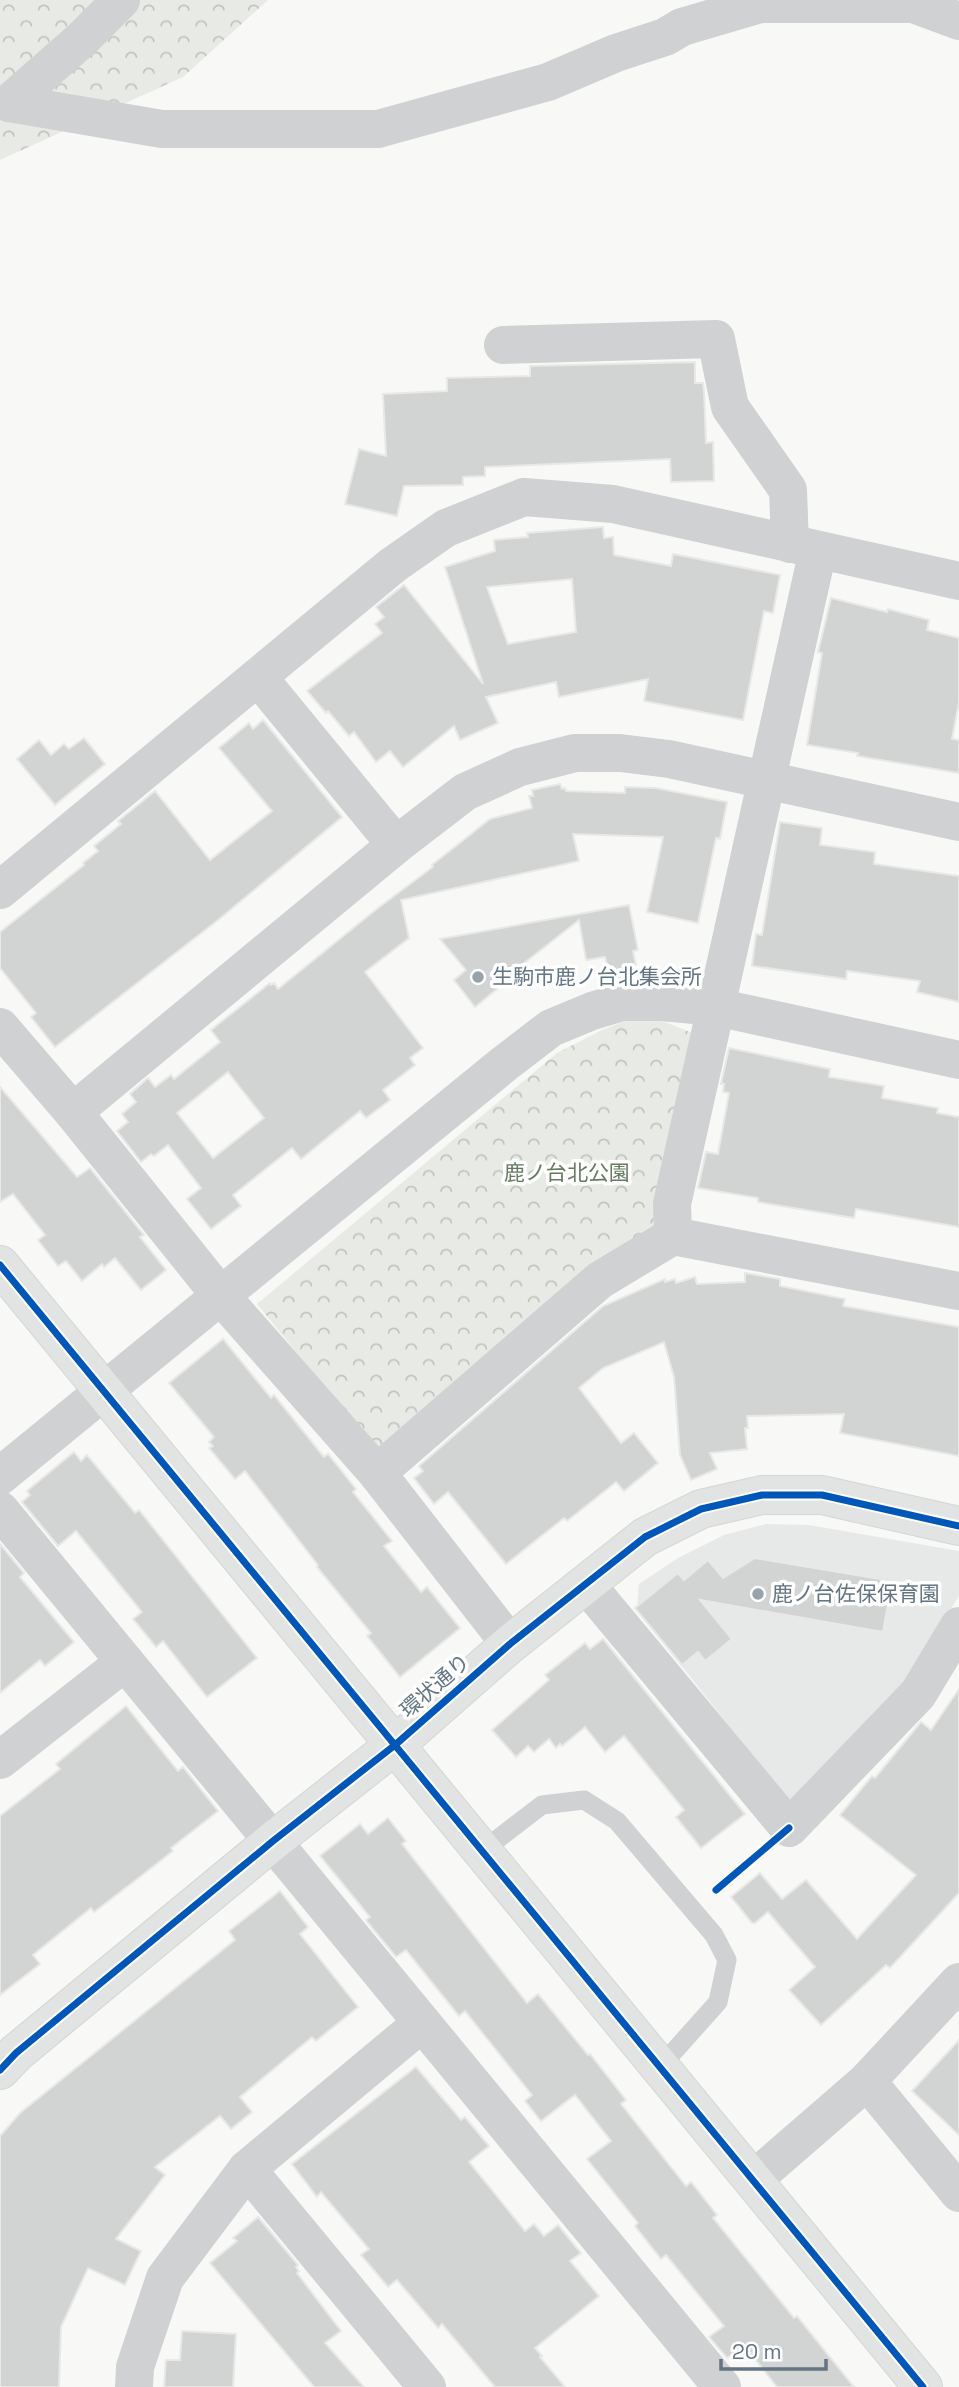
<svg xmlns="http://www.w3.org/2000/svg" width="959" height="2387" viewBox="0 0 959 2387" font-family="'Space Grotesk','Noto Sans JP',sans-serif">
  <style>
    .built { fill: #e7e8e8 }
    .forest { fill: url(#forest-crowns) }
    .building { fill: #d2d3d3; stroke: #e8e8e6; stroke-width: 2; fill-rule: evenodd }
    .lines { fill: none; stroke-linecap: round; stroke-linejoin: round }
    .secondary-casing { stroke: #d4d6d6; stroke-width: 40 }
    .lane { stroke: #cfd1d2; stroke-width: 19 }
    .street { stroke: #cfd1d2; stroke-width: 38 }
    .secondary { stroke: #e2e3e3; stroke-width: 38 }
    .cycleway-casing { stroke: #fff; stroke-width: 11 }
    .cycleway { stroke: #0057b8; stroke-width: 7 }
    .poi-dot { fill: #97a2ab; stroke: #fff; stroke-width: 2.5 }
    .labels { text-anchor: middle; stroke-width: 7; stroke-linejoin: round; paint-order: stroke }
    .poi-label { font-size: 21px; fill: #637482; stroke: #fff; text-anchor: start }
    .park-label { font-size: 21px; fill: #667a62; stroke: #fff }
    .street-label { font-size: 21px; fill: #637482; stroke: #fff }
  </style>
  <defs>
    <pattern id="forest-crowns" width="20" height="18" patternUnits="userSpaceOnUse" patternTransform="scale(1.75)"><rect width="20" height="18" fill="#e8ebe5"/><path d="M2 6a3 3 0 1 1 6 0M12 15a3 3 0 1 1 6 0" fill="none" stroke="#c0c3bf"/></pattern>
  </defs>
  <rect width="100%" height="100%" fill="#f8f8f7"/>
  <path class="built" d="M 766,1524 L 809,1525 L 959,1551 L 959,1596 L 901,1690 L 815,1790 L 787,1800 L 637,1609 L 639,1584 L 678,1558 L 724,1535 Z"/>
  <g class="forest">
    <path d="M 0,0 L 268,0 L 183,77 L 0,160 Z"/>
    <path d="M 630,1019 L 660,1020 L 695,1034 L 657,1237 L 379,1454 L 257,1304 L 557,1053 L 602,1030 Z"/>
  </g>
  <g class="building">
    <path d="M 695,362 L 695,383 L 703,383 L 704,391 L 706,443 L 713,442 L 714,481 L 671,482 L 670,459 L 485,467 L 485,476 L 463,477 L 463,485 L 404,486 L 397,516 L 345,504 L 359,449 L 386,456 L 383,394 L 447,391 L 447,378 L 530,376 L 530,366 Z"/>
    <path d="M 603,527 L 604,538 L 613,537 L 614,555 L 671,566 L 673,554 L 780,575 L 773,613 L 764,611 L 743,720 L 644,701 L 648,679 L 559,697 L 556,682 L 486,697 L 498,723 L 460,740 L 454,726 L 403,767 L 390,751 L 376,762 L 354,732 L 349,736 L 328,711 L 326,713 L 307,691 L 382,633 L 375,624 L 384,617 L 376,607 L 404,585 L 483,684 L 445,567 L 495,551 L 494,540 L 528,537 L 527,533 ZM 572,579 L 576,632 L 508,644 L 487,587 Z"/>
    <path d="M 831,598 L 887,612 L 888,609 L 929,620 L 927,630 L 959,638 L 959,702 L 952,739 L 959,740 L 959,773 L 857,756 L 858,753 L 807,745 L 822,653 L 818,652 Z"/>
    <path d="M 263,720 L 342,817 L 218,920 L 55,1047 L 31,1017 L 36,1013 L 0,968 L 0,932 L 84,865 L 83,863 L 98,851 L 94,846 L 121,824 L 118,821 L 155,791 L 210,860 L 272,811 L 219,748 L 249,723 L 253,729 Z"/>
    <path d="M 84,738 L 105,764 L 55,805 L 17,759 L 39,740 L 51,755 L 64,744 L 69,749 Z"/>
    <path d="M 560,784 L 562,789 L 565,788 L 566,791 L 625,793 L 625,787 L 656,788 L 727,802 L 720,839 L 716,838 L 698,923 L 647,912 L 663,837 L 573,834 L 579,861 L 401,900 L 409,938 L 365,972 L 423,1048 L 410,1058 L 415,1065 L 383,1090 L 390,1100 L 366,1118 L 360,1111 L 301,1159 L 292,1148 L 233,1195 L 241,1206 L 211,1229 L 187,1199 L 201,1188 L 168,1145 L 154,1156 L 151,1154 L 141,1162 L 117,1131 L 128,1122 L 122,1114 L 136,1102 L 130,1094 L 148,1078 L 155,1087 L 171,1075 L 174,1079 L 220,1042 L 211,1030 L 270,983 L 271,985 L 274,983 L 278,989 L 378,908 L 433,867 L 432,865 L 490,819 L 532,808 L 529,796 L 533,796 L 532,790 ZM 228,1072 L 264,1118 L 213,1158 L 177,1113 Z"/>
    <path d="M 780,822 L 822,828 L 820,845 L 875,852 L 874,864 L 959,876 L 959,1002 L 917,992 L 920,981 L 847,971 L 846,979 L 752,966 L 756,934 L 762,935 Z"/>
    <path d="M 629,905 L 638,950 L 633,951 L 638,976 L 610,980 L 605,957 L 586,960 L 579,920 L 495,986 L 497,989 L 475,1007 L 454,980 L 466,970 L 440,939 Z"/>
    <path d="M 729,1048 L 830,1069 L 829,1077 L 884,1086 L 882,1098 L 938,1108 L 937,1113 L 959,1117 L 959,1227 L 856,1209 L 854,1218 L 758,1202 L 758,1198 L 698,1188 L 706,1152 L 718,1154 L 729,1093 L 723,1092 L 724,1084 L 721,1084 Z"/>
    <path d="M 0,1087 L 77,1177 L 90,1168 L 144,1235 L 140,1237 L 166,1270 L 141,1290 L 115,1258 L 104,1267 L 102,1264 L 82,1281 L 66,1261 L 58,1266 L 38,1240 L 45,1235 L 13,1194 L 0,1202 Z"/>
    <path d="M 745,1273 L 780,1279 L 780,1286 L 845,1299 L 843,1306 L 959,1327 L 959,1456 L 840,1433 L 844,1414 L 747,1416 L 748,1428 L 745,1428 L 747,1449 L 710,1453 L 717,1469 L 691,1480 L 680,1455 L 674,1377 L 664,1342 L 603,1368 L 579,1388 L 621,1443 L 634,1433 L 658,1463 L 624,1491 L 616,1482 L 567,1521 L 564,1518 L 506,1564 L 448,1492 L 434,1504 L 414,1478 L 423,1471 L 419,1466 L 603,1306 L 665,1279 L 665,1282 L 675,1279 L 676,1283 L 695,1277 L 697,1284 L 745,1282 Z"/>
    <path d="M 223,1339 L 271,1398 L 274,1395 L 324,1457 L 328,1454 L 356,1489 L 353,1492 L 392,1541 L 384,1546 L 421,1592 L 427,1587 L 460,1628 L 400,1677 L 367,1636 L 371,1633 L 317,1567 L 318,1565 L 245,1471 L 235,1479 L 209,1448 L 213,1446 L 209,1442 L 214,1437 L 169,1383 Z"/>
    <path d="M 74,1452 L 81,1461 L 87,1455 L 135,1513 L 139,1510 L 257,1658 L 207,1697 L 163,1641 L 156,1647 L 133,1619 L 142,1612 L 76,1531 L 58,1546 L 22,1502 L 30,1495 L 27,1491 Z"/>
    <path d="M 0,1544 L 24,1573 L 20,1577 L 74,1642 L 45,1666 L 40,1660 L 0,1693 Z"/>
    <path d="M 755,1558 L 892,1581 L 883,1632 L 700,1600 L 732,1639 L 705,1661 L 698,1652 L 682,1665 L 635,1608 L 678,1573 L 684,1580 L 708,1560 L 723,1578 Z"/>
    <path d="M 603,1639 L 745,1814 L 701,1848 L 676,1817 L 684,1810 L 624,1736 L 605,1752 L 585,1727 L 562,1746 L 560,1744 L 556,1748 L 549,1739 L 534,1752 L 528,1746 L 516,1757 L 492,1730 L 549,1680 L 545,1675 L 585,1643 L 590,1649 Z"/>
    <path d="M 959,1689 L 959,1893 L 890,1968 L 886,1965 L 821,2025 L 789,1990 L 815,1967 L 768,1912 L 755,1923 L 752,1923 L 731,1897 L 760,1873 L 782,1899 L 806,1880 L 857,1939 L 916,1875 L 840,1815 L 872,1776 L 875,1778 L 921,1722 L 931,1730 Z"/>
    <path d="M 126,1706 L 178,1771 L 183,1767 L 218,1811 L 171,1848 L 173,1851 L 141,1876 L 94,1912 L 91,1908 L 33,1955 L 40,1964 L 0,1995 L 0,1816 L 60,1769 L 56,1764 Z"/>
    <path d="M 388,1818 L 406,1841 L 402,1844 L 527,2003 L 538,1994 L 588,2055 L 590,2054 L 626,2100 L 621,2104 L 686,2186 L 691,2182 L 717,2215 L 713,2218 L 794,2318 L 797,2316 L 854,2387 L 777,2387 L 744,2345 L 727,2358 L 709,2337 L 724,2326 L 666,2255 L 661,2259 L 635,2226 L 638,2223 L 587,2159 L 611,2141 L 575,2095 L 541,2121 L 525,2101 L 532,2095 L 465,2011 L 459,2016 L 406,1950 L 396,1957 L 369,1924 L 366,1920 L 370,1917 L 320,1856 L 360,1824 L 368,1834 Z"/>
    <path d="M 280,1891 L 308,1927 L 300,1934 L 358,2007 L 316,2041 L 312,2037 L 240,2097 L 252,2112 L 231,2129 L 220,2116 L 155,2167 L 165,2175 L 116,2239 L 141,2251 L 125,2285 L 88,2268 L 61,2327 L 59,2387 L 0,2387 L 0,2136 L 20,2113 L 235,1940 L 229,1931 Z"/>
    <path d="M 959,2040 L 959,2135 L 912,2091 Z"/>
    <path d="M 416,2067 L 461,2120 L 465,2117 L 489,2146 L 469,2162 L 525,2231 L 534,2224 L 544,2236 L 558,2225 L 581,2253 L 570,2261 L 599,2296 L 535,2348 L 542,2356 L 540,2357 L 565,2387 L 495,2387 L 442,2324 L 438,2328 L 397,2280 L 388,2287 L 361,2255 L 369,2249 L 321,2192 L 317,2197 L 292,2164 Z"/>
    <path d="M 258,2217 L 298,2265 L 296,2267 L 299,2271 L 297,2273 L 341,2331 L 325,2343 L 364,2387 L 314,2387 L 210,2263 L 237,2241 L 233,2238 Z"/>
    <path d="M 182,2331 L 236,2334 L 233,2387 L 164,2387 L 166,2360 L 180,2360 Z"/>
  </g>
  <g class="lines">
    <g class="secondary-casing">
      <g id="secondary">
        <path d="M 0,1265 L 923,2387"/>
        <path d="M 0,2070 L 16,2053 L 273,1841 L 395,1745 L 510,1644 L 645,1537 L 701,1509 L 762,1495 L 822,1495 L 959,1526"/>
      </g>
    </g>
    <path class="lane" d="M 482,1851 L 542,1805 L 584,1800 L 617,1821 L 714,1935 L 727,1960 L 718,2002 L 660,2067"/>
    <g class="street">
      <path d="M 9,103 L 162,129 L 378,129 L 548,82 L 616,53 L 665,37 L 682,27 L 760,4 L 913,4 L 959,21"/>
      <path d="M 9,103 L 81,40 L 121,0"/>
      <path d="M 503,345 L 716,339 L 730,407 L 788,490 L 790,544"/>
      <path d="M 258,677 L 396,845"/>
      <path d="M 0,890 L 393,565 L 446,528 L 524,497 L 613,504 L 959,581"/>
      <path d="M 0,1027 L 73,1112 L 220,1295 L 377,1473 L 510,1644"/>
      <path d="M 73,1112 L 396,845 L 465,792 L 520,767 L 575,753 L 620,753 L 669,759 L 959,822"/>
      <path d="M 673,1236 L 672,1204 L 818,550"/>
      <path d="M 377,1473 L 600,1280 L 673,1236 L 959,1291"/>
      <path d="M 0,1476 L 504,1064 L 551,1028 L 592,1011 L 622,1002 L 662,1002 L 716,1007 L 959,1060"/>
      <path d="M 0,1510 L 722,2387"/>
      <path d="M 586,1584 L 789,1828 L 918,1694 L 959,1626"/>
      <path d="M 0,1760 L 125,1662"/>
      <path d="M 867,2081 L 959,2193"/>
      <path d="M 247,2169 L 427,2387"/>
      <path d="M 753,2180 L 867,2081 L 959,1982"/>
      <path d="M 134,2387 L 135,2367 L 165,2278 L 247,2169 L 422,2023"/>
    </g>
    <use href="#secondary" class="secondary"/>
    <g class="cycleway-casing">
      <g id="cycleway">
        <path d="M 0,1265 L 923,2387"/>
        <path d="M 716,1890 L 789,1828"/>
        <path d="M 0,2070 L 16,2053 L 273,1841 L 395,1745 L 510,1644 L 645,1537 L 701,1509 L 762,1495 L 822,1495 L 959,1526"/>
      </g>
    </g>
    <use href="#cycleway" class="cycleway"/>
  </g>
  <g class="poi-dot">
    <circle cx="478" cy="977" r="7"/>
    <circle cx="758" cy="1594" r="7"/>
  </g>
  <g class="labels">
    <g class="poi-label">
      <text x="492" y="984">生駒市鹿ノ台北集会所</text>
      <text x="772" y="1601">鹿ノ台佐保保育園</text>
    </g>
    <g class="park-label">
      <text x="567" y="1180">鹿ノ台北公園</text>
    </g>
    <g class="street-label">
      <text transform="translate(435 1686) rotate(-41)" y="7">環状通り</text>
    </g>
  </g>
  <path d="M721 2359v10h105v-10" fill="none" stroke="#637482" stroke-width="3.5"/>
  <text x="732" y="2359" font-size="21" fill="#637482" stroke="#ffffff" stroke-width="5" paint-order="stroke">20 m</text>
</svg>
